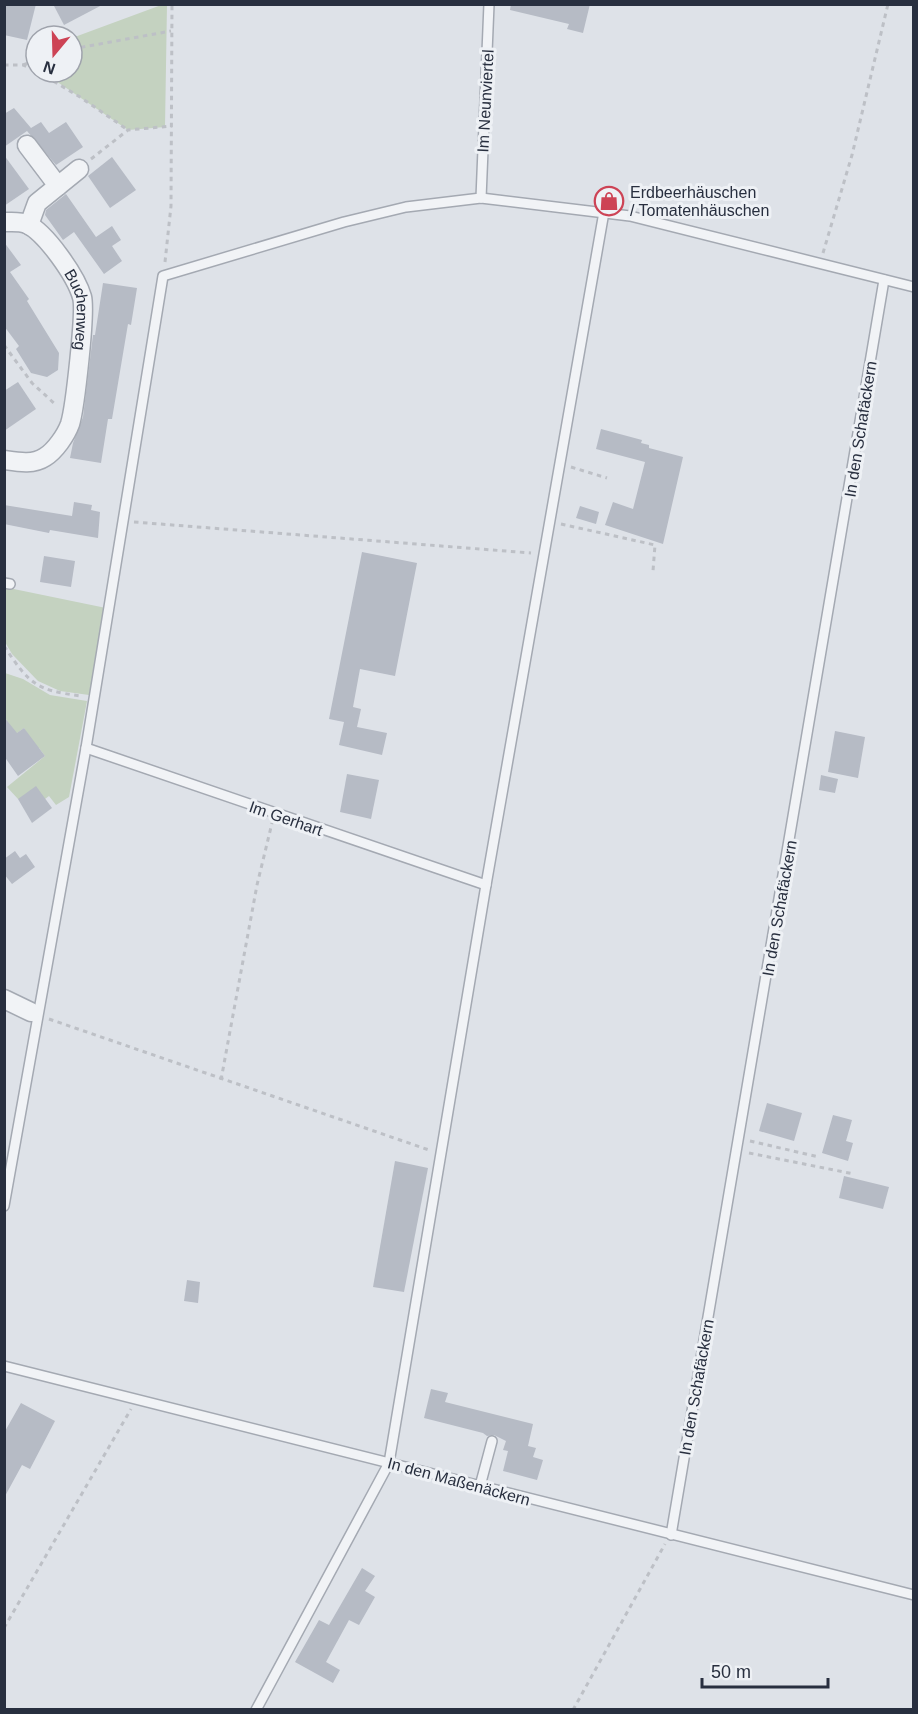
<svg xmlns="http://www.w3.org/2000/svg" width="918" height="1714" viewBox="0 0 918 1714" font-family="Helvetica,sans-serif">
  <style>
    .green { fill: #c4d2c0 }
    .building { fill: #b6bbc5 }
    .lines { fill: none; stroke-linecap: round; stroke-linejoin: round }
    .lane-casing { stroke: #a4a9b2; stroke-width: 12 }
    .street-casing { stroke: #a4a9b2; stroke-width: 21 }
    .path { stroke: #bdc0c6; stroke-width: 3; stroke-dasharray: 4.5 4.5; stroke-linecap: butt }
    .lane { stroke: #f1f3f6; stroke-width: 9 }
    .street { stroke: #f1f3f6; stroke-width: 18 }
    .labels { text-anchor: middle; stroke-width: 6; stroke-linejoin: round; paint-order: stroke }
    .street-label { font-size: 16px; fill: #282f3f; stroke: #eef1f5 }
    .poi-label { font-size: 16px; fill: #282f3f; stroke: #eef1f5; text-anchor: start }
  </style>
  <rect width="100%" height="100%" fill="#dee2e8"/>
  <g class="green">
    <path d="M 164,4 L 167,5 L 165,127 L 128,130 L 53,79 L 54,72 L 72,72 L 72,38 Z"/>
    <path d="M 4,587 L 106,608 L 89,695 L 60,691 L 38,681 L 12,654 L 5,642 Z"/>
    <path d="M 5,673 L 23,679 L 50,695 L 87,701 L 69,797 L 56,805 L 49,796 L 45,799 L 18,799 L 7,787 L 45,756 L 39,748 L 36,749 L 24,728 L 5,742 L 4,723 L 7,721 L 5,717 Z"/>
  </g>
  <g class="building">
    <path d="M 4,4 L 36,4 L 27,40 L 4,35 Z"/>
    <path d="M 53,4 L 104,4 L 64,25 Z"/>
    <path d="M 511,4 L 590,4 L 583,33 L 567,29 L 569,24 L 510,10 Z"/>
    <path d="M 14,108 L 31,128 L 41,122 L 49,133 L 66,122 L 83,147 L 56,165 L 27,131 L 4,147 L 4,114 Z"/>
    <path d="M 4,155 L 29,189 L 4,206 Z"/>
    <path d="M 112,157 L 136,190 L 110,208 L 88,176 Z"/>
    <path d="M 66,194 L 96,237 L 112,226 L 121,240 L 112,246 L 122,261 L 104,274 L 74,232 L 63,240 L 45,215 L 46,210 Z"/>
    <path d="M 4,242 L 21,265 L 10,272 L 29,299 L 27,301 L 59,353 L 58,370 L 47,377 L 31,373 L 16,349 L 19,346 L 4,326 Z"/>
    <path d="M 103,283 L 137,288 L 131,325 L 128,324 L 112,419 L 108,419 L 101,463 L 70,458 L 73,443 L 83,417 L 93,335 L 95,335 Z"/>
    <path d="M 18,382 L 36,409 L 4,431 L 4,391 Z"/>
    <path d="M 601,429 L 642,440 L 641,443 L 649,445 L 649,448 L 683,457 L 663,544 L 605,525 L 613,502 L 633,509 L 645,462 L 596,449 Z"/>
    <path d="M 74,502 L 92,505 L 91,510 L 100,512 L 98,538 L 50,530 L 49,533 L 4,524 L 4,505 L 72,516 Z"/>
    <path d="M 580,506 L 599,512 L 596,524 L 576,518 Z"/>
    <path d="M 362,552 L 417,563 L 395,676 L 360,669 L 353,707 L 361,709 L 357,727 L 387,733 L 382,755 L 339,745 L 344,722 L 329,719 Z"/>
    <path d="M 44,556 L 75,561 L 71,587 L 40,582 Z"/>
    <path d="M 4,717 L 17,733 L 24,728 L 45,756 L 18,776 L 4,756 Z"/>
    <path d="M 835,731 L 865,737 L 858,778 L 828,772 Z"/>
    <path d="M 347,774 L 379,780 L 371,819 L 340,812 Z"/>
    <path d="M 821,775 L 838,779 L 835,793 L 819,790 Z"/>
    <path d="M 36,786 L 52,808 L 32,823 L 18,799 Z"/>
    <path d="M 15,851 L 20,858 L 26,854 L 35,867 L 12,884 L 4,874 L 4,859 Z"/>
    <path d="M 767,1103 L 802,1113 L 794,1141 L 759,1131 Z"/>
    <path d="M 833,1115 L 852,1120 L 846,1141 L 853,1143 L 848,1161 L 822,1153 Z"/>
    <path d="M 395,1161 L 428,1168 L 404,1292 L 373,1287 Z"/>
    <path d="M 844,1176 L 889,1187 L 883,1209 L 839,1198 Z"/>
    <path d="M 187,1280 L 200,1282 L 198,1303 L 184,1301 Z"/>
    <path d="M 431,1389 L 448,1393 L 445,1402 L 533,1424 L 528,1446 L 536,1448 L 533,1457 L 543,1460 L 537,1480 L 503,1471 L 508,1451 L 503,1450 L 506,1441 L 494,1435 L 487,1436 L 483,1433 L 424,1418 Z"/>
    <path d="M 21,1403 L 55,1421 L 30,1469 L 22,1465 L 4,1498 L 4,1433 Z"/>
    <path d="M 362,1568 L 375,1576 L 365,1591 L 375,1597 L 359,1625 L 349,1620 L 326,1662 L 340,1670 L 333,1683 L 295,1662 L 319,1620 L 329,1625 Z"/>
  </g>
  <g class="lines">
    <g class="lane-casing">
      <g id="lane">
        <path d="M 481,198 L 489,4"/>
        <path d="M 4,583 L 10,584"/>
        <path d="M 86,748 L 486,885"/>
        <path d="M 4,1206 L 86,748 L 163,276 L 344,222 L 406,207 L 481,198 L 630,216 L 914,287"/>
        <path d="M 4,1366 L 914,1595"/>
        <path d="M 480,1486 L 492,1441"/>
        <path d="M 671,1535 L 884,280"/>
        <path d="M 256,1710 L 389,1463 L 486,885 L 604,212"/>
      </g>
    </g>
    <g class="street-casing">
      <g id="street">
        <path d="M 27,145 L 58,186"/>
        <path id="s1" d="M 4,222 C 12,222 20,221 27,224 C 46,233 76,276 82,297 C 86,311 75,408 70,424 C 66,435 55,451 45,457 C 33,465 18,462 4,460"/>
        <path d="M 29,225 L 37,203 L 79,169"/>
        <path d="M 4,999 L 31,1012"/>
      </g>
    </g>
    <g class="path">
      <path d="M 72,49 L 171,31"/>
      <path d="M 4,65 L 23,65 L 36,71"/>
      <path d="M 23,65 L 36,60"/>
      <path d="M 38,72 L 80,97 L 128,130"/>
      <path d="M 53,79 L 54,72"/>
      <path d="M 91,159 L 128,130 L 172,126"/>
      <path d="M 823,253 L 852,155 L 888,4"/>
      <path d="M 165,262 L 171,206 L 172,4"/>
      <path d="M 4,345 L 32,383 L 56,405"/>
      <path d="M 571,467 L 607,478"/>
      <path d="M 134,522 L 531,553"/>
      <path d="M 561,524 L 655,545 L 653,571"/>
      <path d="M 4,646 C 30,685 36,690 81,696"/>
      <path d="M 49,1019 L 429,1150"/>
      <path d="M 221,1080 L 257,885 L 272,823"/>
      <path d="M 750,1141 L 819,1157"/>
      <path d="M 749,1153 L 854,1174"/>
      <path d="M 4,1628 L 131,1409"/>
      <path d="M 573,1710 L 665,1544"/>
    </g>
    <use href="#lane" class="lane"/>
    <use href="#street" class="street"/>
  </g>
  <defs>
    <g id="shop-ring" transform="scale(1.5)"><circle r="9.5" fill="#eef1f5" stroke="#cd4355" stroke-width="1.5"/><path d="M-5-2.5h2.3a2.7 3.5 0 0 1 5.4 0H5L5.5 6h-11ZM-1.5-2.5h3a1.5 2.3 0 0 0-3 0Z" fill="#cd4355"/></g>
  </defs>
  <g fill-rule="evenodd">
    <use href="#shop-ring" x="609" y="201"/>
  </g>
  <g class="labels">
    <g class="street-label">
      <text transform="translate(485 101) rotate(-87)" y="6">Im Neunviertel</text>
      <text dy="6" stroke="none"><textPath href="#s1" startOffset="128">Buchenweg</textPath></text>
      <text transform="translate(860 429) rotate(-81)" y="6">In den Schafäckern</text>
      <text transform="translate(286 818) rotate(19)" y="6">Im Gerhart</text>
      <text transform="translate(779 908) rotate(-80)" y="6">In den Schafäckern</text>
      <text transform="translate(696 1387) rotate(-80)" y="6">In den Schafäckern</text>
      <text transform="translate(459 1481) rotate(15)" y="6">In den Maßenäckern</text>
    </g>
    <g class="poi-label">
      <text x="630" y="198">Erdbeerhäuschen<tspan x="630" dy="18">/ Tomatenhäuschen</tspan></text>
    </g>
  </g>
  <rect width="918" height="1714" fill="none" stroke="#282f3f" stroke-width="12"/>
  <g transform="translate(54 54) rotate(199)"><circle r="28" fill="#eef1f5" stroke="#9fa3ac" stroke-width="1.5"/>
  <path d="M0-4.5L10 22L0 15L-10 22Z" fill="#cd4355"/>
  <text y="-9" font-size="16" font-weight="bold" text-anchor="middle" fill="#282f3f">N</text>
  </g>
  <path d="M702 1678v9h126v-9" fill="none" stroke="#282f3f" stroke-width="3"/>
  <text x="711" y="1678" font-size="18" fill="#282f3f" stroke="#eef1f5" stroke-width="4.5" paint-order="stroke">50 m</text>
</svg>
